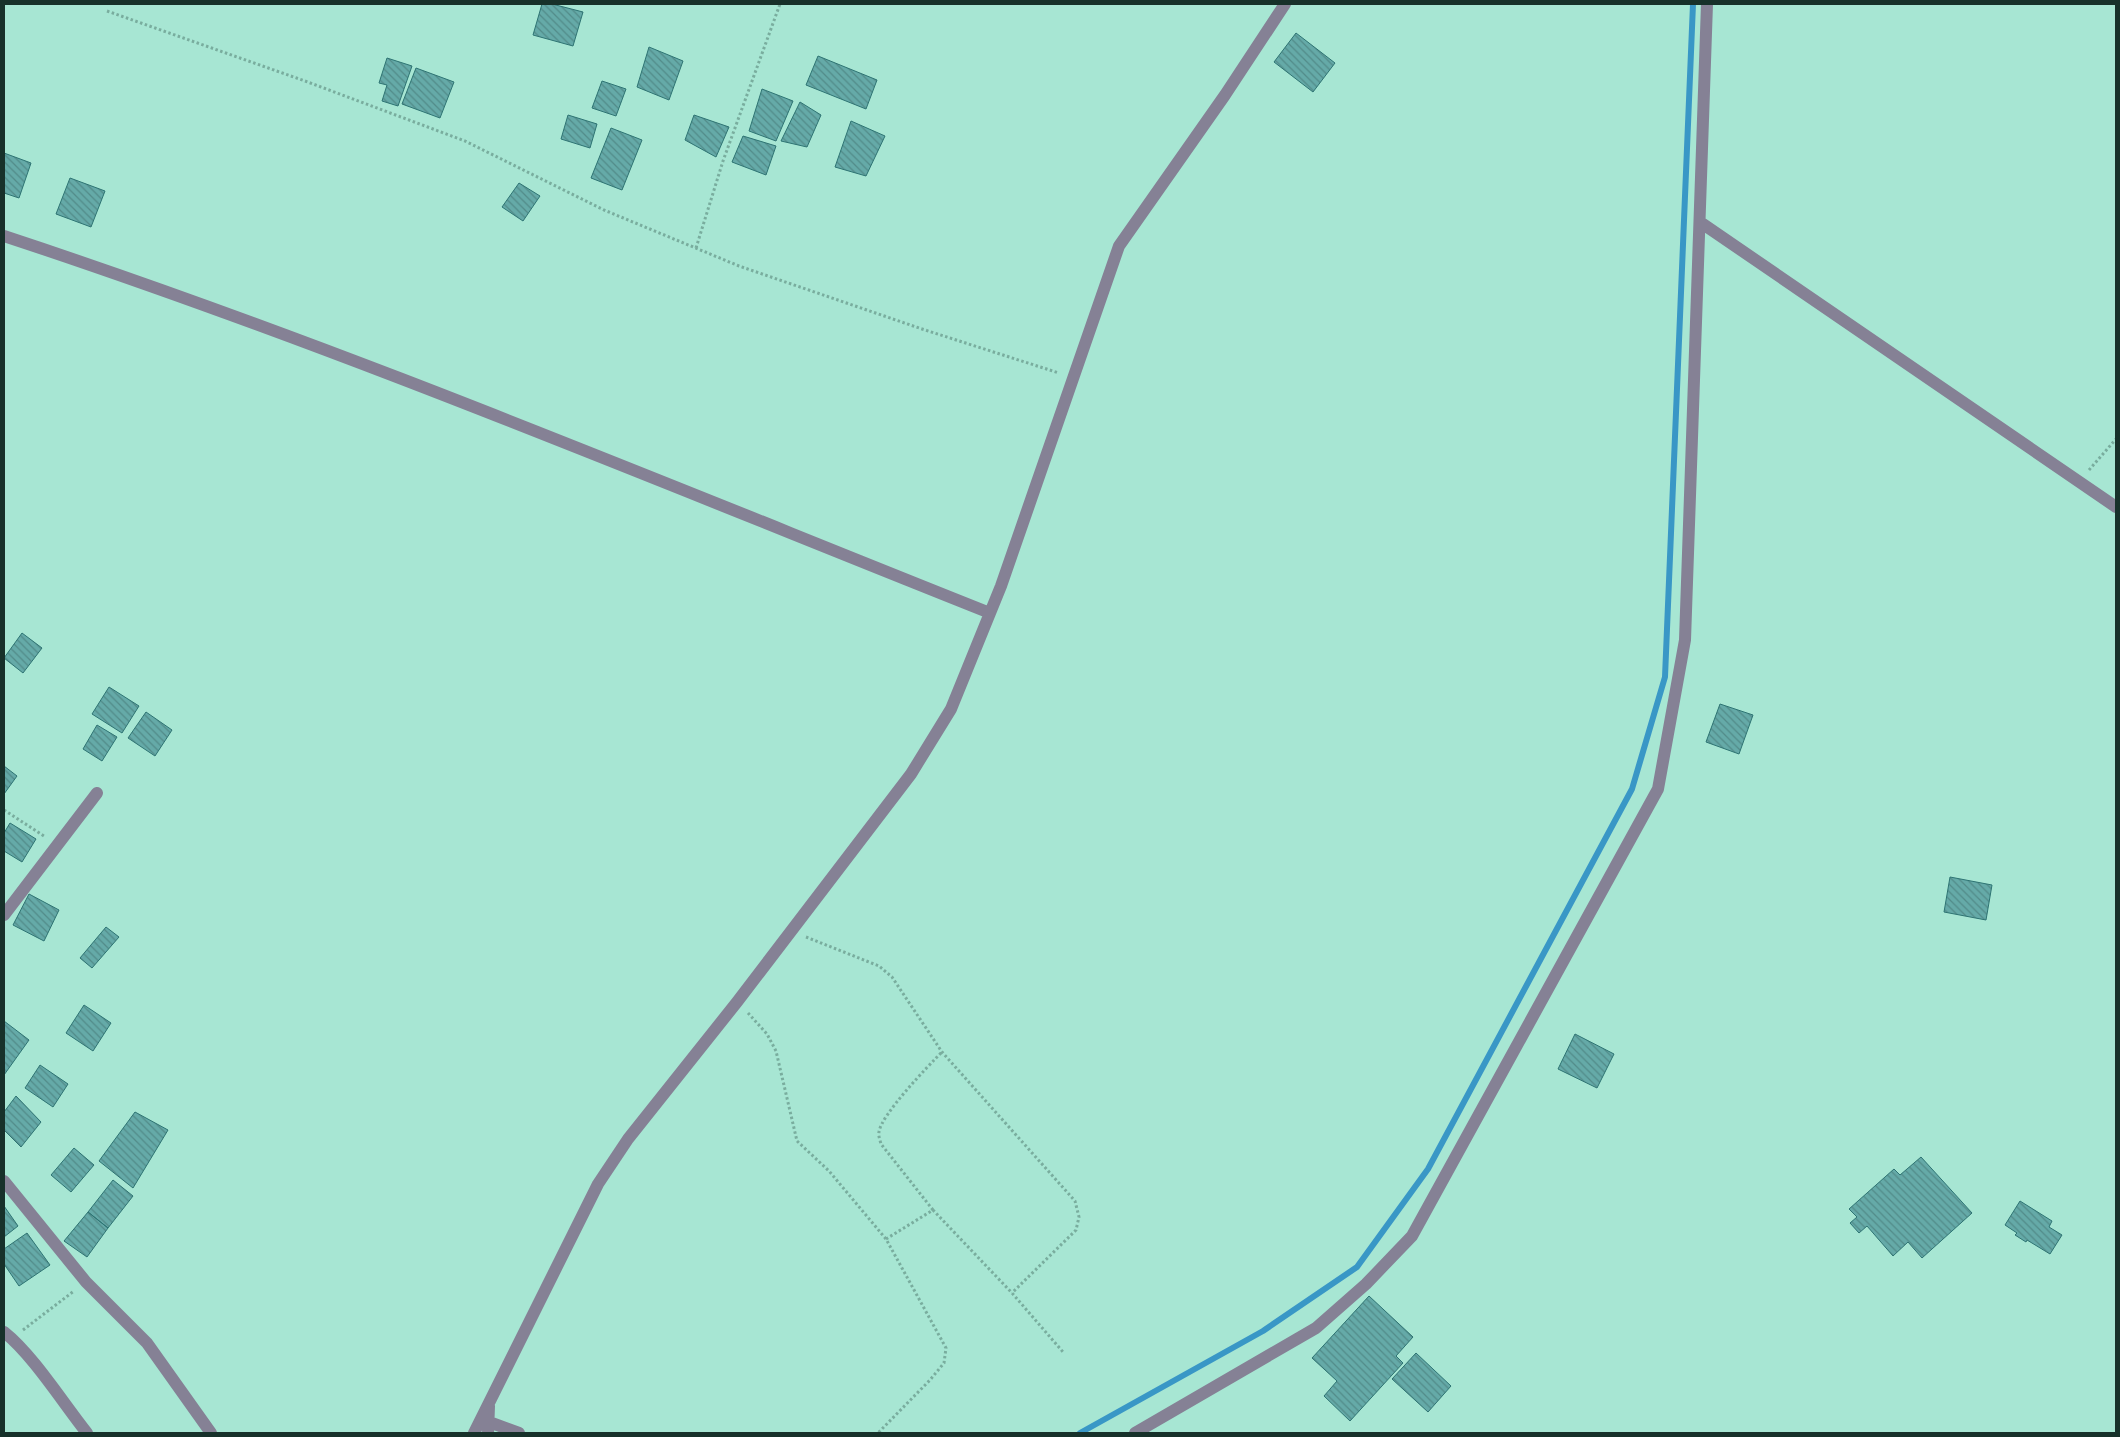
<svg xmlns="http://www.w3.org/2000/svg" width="2120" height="1437" font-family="'Libre Baskerville',serif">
<defs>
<pattern id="building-back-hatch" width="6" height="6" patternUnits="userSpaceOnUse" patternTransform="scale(1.25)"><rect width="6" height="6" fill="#65aaa8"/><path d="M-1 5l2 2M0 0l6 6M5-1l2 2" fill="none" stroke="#528b89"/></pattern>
</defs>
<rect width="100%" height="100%" fill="#a7e6d3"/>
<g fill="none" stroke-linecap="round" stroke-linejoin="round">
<path stroke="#3997c6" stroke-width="6" d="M 1080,1433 L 1263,1331 L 1357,1267 L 1428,1169 L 1632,789 L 1665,677 L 1693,4"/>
</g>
<path fill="url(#building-back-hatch)" stroke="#2e7473" d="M 542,4 L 552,4 L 583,12 L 573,46 L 533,35 Z
M 1296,33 L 1335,63 L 1313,92 L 1274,62 Z
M 649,47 L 683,61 L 669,100 L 637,87 Z
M 818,56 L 877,80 L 866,109 L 806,85 Z
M 387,58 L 412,66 L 398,106 L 382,101 L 387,85 L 379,83 Z
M 416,68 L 454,82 L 440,118 L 402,104 Z
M 602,81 L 626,89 L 616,116 L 592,108 Z
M 762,89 L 793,101 L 776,141 L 749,131 Z
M 800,102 L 821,115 L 807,147 L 781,141 Z
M 568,115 L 597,124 L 590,148 L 561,139 Z
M 694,115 L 729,127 L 716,157 L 685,140 Z
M 851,121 L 885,136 L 866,176 L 835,167 Z
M 611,128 L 642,140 L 622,190 L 591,178 Z
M 743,136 L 776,146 L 766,175 L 732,162 Z
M 4,153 L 31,163 L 19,198 L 4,193 Z
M 70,178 L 105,191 L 91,227 L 56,214 Z
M 519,183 L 540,196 L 523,221 L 502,207 Z
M 22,633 L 42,648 L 23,673 L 4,658 Z
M 109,687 L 139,706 L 122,733 L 92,714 Z
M 1720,704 L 1753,715 L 1739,754 L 1706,742 Z
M 146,712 L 172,730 L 155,756 L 128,738 Z
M 97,725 L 117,737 L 102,761 L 83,749 Z
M 4,766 L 17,776 L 4,794 Z
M 10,823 L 36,839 L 22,862 L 4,851 L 4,833 Z
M 1950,877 L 1992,885 L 1986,920 L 1944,912 Z
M 29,894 L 59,910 L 44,941 L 13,925 Z
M 106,927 L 119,937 L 92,968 L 80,958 Z
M 84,1005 L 111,1023 L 93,1051 L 66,1033 Z
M 4,1021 L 29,1040 L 4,1075 Z
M 1575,1034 L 1614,1054 L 1597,1088 L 1558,1069 Z
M 40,1065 L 68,1084 L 53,1107 L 25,1088 Z
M 16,1096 L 41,1122 L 21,1147 L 4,1130 L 4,1112 Z
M 135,1112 L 168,1130 L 133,1188 L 99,1161 Z
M 74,1148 L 94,1165 L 71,1192 L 51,1175 Z
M 1921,1157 L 1972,1213 L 1922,1258 L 1908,1242 L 1893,1256 L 1867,1226 L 1859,1233 L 1850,1223 L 1857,1217 L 1849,1209 L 1894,1169 L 1900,1175 Z
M 113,1180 L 133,1196 L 108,1228 L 88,1212 Z
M 2020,1201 L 2052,1221 L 2049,1227 L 2062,1235 L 2050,1254 L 2027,1240 L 2026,1242 L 2015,1235 L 2017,1233 L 2005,1225 Z
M 4,1206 L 18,1226 L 4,1237 Z
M 88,1212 L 108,1228 L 87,1257 L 64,1241 Z
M 27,1233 L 50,1265 L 19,1286 L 4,1264 L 4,1249 Z
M 1369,1296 L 1413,1337 L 1396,1356 L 1403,1363 L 1350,1421 L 1324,1396 L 1337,1381 L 1312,1358 Z
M 1416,1353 L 1451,1386 L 1428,1412 L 1392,1379 Z"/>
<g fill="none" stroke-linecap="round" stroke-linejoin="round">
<path stroke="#79ad9e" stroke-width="3" stroke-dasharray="2.5 2.5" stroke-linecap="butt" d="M 107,11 L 305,81 L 465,141 L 604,210 L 739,266 L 922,329 L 1059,373
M 696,248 L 723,161 L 780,4
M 2089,470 L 2116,439
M 4,810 L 44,836
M 806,937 L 879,966 L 892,977 L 942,1052 L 1075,1201 L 1079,1217 L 1076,1230 L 1012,1293
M 748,1013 L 767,1034 L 776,1051 L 797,1141 L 829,1171 L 886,1239 L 946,1348 L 944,1363 L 930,1380 L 878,1433
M 933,1210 L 881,1144 C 880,1140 878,1135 879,1132 C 881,1115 928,1066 942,1052
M 886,1239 L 933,1210 L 1012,1293 L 1063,1352
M 23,1330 L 74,1291"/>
<path stroke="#858195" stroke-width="12" d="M 1700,222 L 2116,507
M 4,236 C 338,346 663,483 990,613
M 4,915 L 97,793
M 4,1181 L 86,1282 L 147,1343 L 211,1433
M 4,1332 C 33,1355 63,1403 87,1433
M 489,1422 L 519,1433
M 474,1433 L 598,1184 L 628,1139 L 737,1002 L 911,774 L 951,709 L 1001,586 L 1119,246 L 1225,95 L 1285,4
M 488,1433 L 489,1406
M 1135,1433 L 1316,1328 L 1366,1284 L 1412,1236 L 1658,789 L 1685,640 L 1707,4"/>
</g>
<rect width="2120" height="1437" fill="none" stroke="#17312a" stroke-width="10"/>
</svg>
